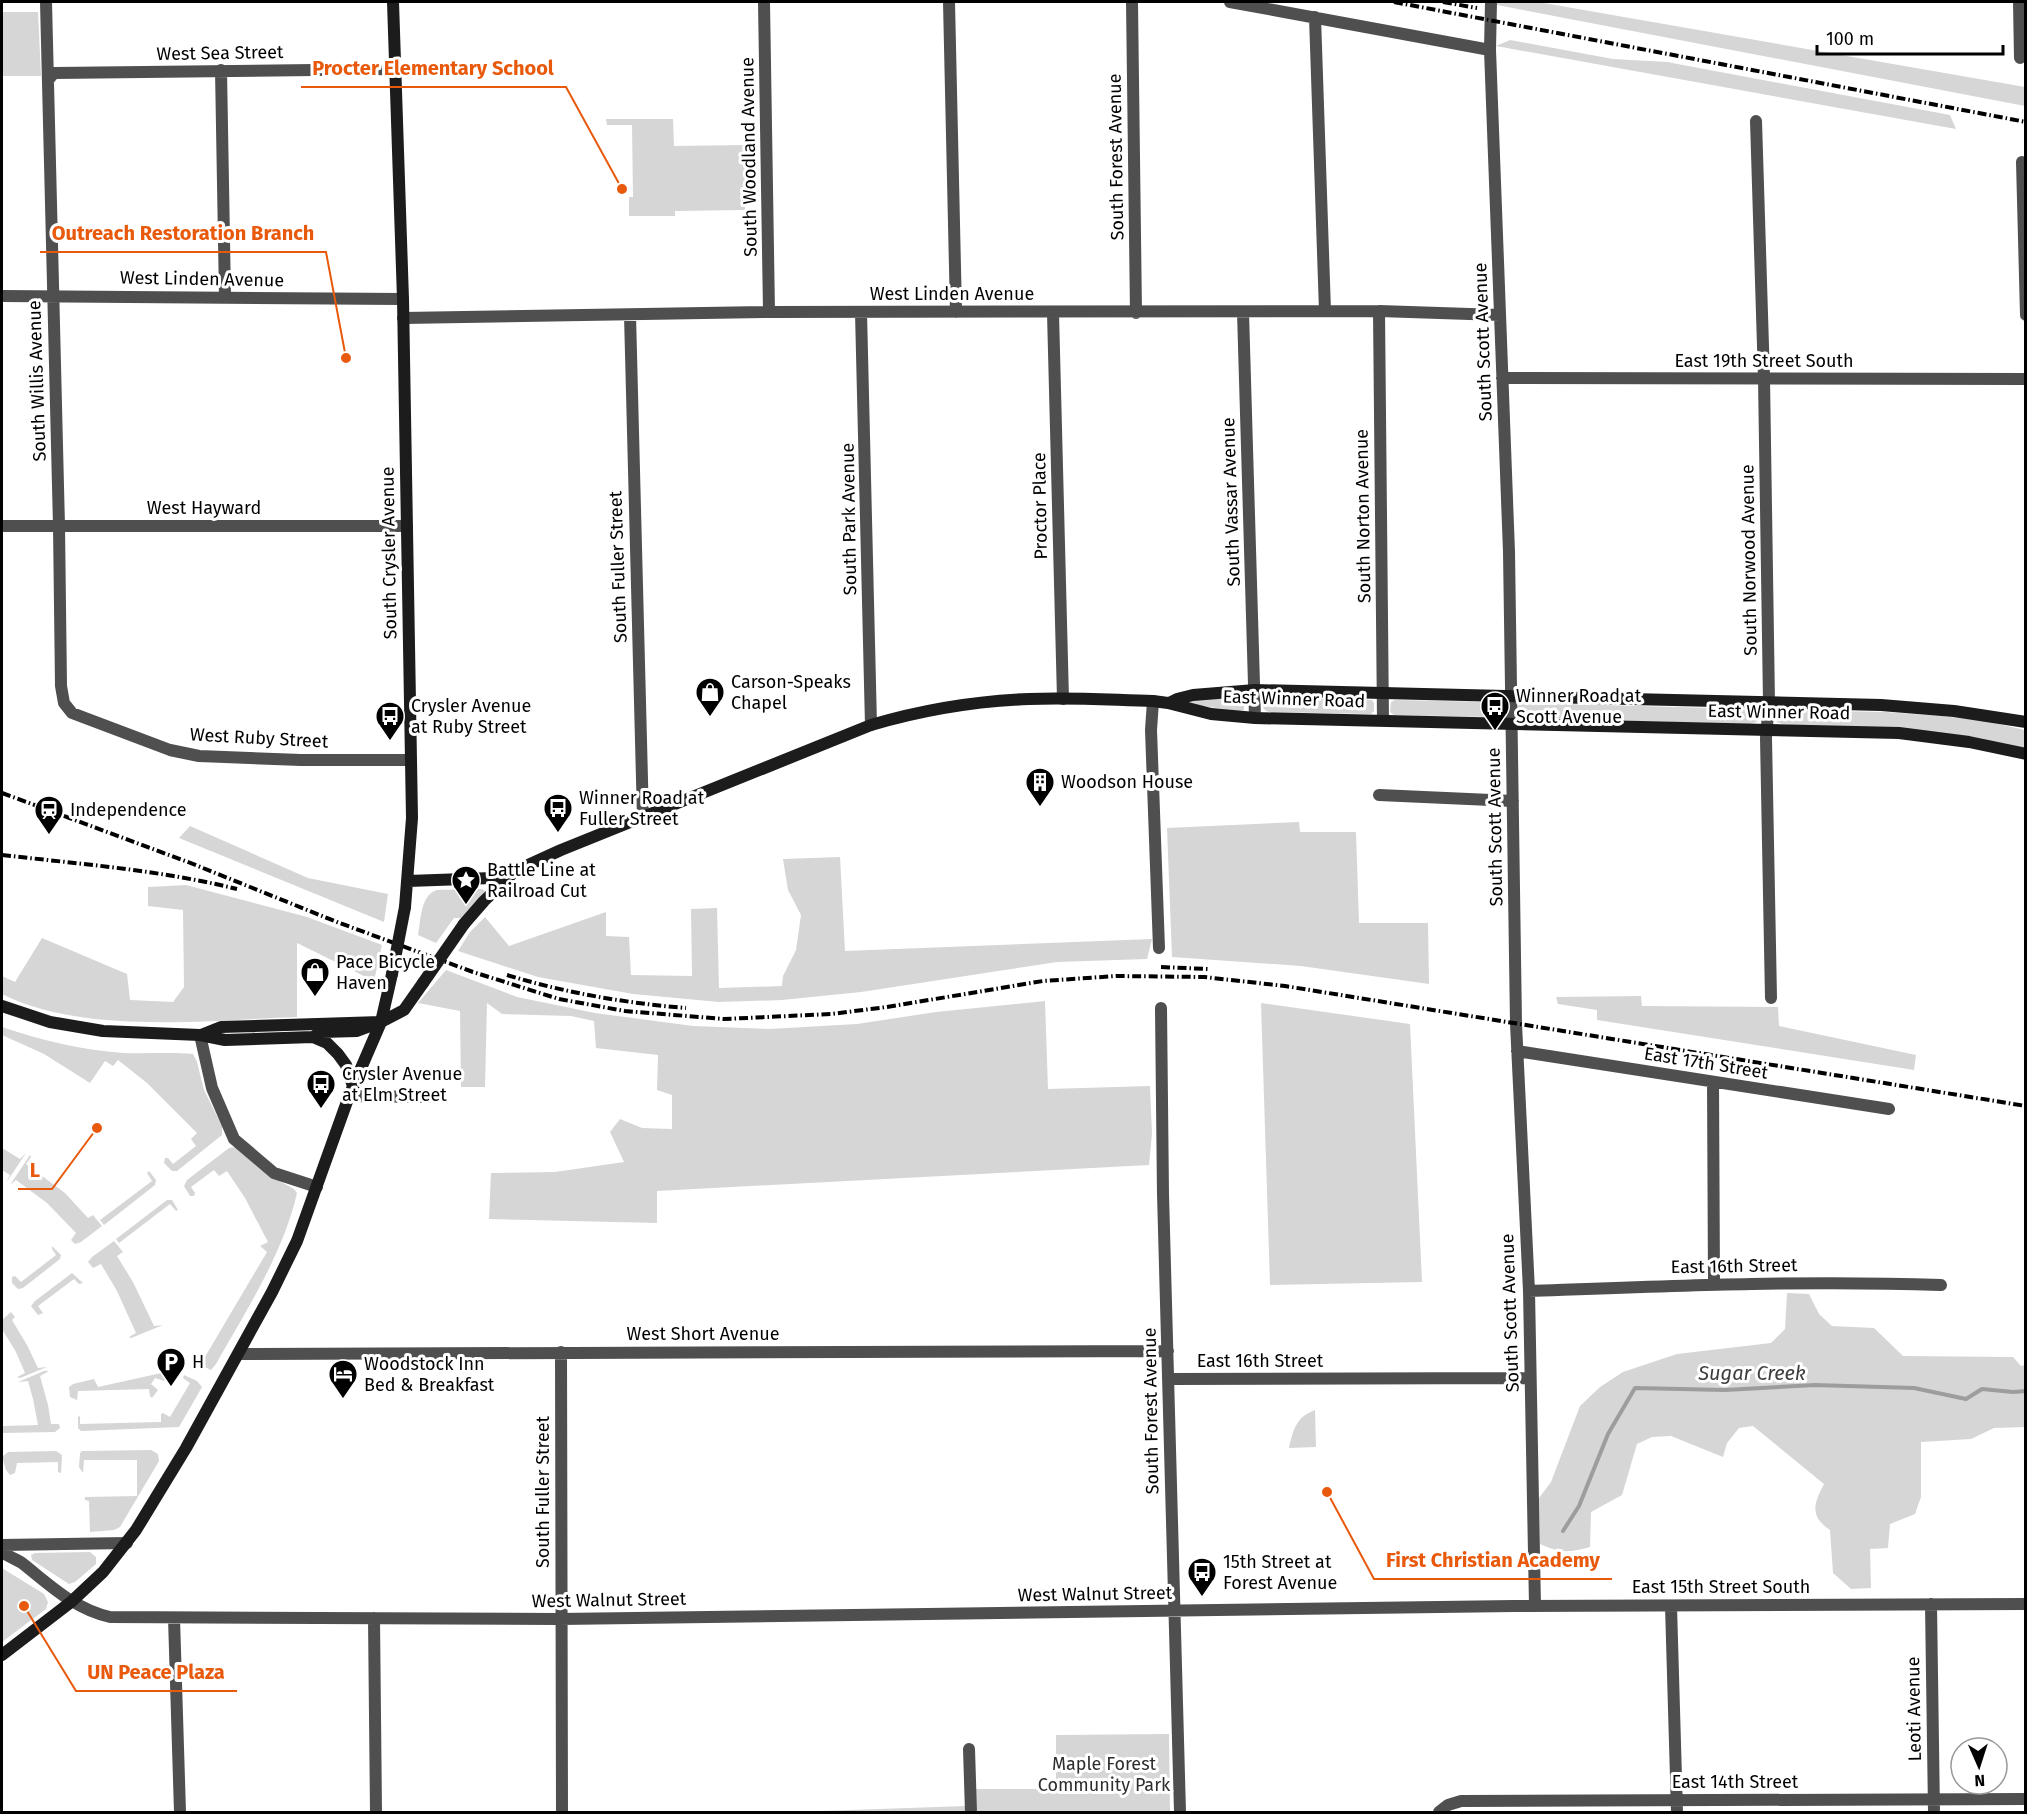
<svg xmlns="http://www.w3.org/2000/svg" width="2027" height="1814" font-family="'Fira Sans',sans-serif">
<rect width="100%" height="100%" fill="#fff"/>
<path fill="#d6d6d6" d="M 1497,2 L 1538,2 L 2025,87 L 2025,106 L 1497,5 Z
M 2,12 L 38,12 L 41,76 L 2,76 Z
M 1510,40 L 1613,59 L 1667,62 L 1950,115 L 1956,129 L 1496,46 Z
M 606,119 L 673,119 L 674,146 L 745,145 L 745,210 L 675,211 L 675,216 L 629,216 L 629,197 L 633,197 L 632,125 L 607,125 Z
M 1239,696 L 1244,698 L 1244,710 L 1239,711 L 1187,704 L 1187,701 Z
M 1268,697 L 1372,700 L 1374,703 L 1374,711 L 1371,714 L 1366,714 L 1268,712 C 1262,709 1262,705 1264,699 Z
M 1395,700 L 1493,702 L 1498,708 L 1498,714 L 1495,717 L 1490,717 L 1394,715 L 1390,712 L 1391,702 Z
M 1525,703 L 1753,709 L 1758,710 L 1759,718 L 1757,722 L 1750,724 L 1521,718 L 1517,715 L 1516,709 L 1519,704 Z
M 1781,710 L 1885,712 L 1942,716 L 1985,721 L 2025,730 L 2025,748 L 1782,724 L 1777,722 L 1777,713 Z
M 1299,822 L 1300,832 L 1356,832 L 1359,923 L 1428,923 L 1429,984 L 1301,966 L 1172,957 L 1167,828 Z
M 190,826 L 308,878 L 388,894 L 384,922 L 179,838 Z
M 840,857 L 845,951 L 1152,939 L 1147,959 L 1057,962 L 861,992 L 782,1000 L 719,1002 L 633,994 L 538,977 L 458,951 L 470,932 L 485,917 L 509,946 L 606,912 L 606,936 L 629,937 L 631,975 L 692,976 L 691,909 L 717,908 L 719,988 L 782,986 L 783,976 L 796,950 L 801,915 L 788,890 L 783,859 Z
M 186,885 L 307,917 L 382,945 L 374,981 L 297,943 L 297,1017 C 209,1020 82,1035 2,994 L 2,976 L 15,982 L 42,938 L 127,974 L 130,1000 L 173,1002 L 184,987 L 183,910 L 148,906 L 148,887 Z
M 437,890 L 482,889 L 485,891 L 462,918 L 454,918 L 436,943 L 418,935 C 421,921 420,895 437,890 Z
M 446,970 L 517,997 L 595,1013 L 693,1026 L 769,1029 L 857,1024 L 936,1012 L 1045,1001 L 1048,1089 L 1150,1086 L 1152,1134 L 1149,1165 L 657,1191 L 657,1223 L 489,1219 L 491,1173 L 555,1172 L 624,1162 L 610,1132 L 620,1119 L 642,1128 L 672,1129 L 672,1095 L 657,1090 L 658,1055 L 596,1048 L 594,1021 L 571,1016 L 502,1014 L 487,1003 L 485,1087 L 461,1087 L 460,1011 L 418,1003 Z
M 1641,996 L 1642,1006 L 1778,1007 L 1779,1026 L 1916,1055 L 1914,1070 L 1597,1020 L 1597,1010 L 1558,1004 L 1556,997 Z
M 1261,1003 L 1410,1024 L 1422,1282 L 1270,1285 Z
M 2,1027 C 41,1040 81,1050 123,1053 C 146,1054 170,1052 193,1054 L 197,1062 L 204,1090 L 222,1126 L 222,1135 L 177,1171 L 172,1171 L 164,1163 L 165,1158 L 168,1158 L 173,1164 L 196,1146 L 191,1139 L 197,1133 L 147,1083 L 118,1060 L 113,1066 L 105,1061 L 90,1083 L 44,1054 L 2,1035 Z
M 236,1147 L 274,1178 L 294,1189 L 297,1193 C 283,1254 247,1309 216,1364 L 211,1370 L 194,1362 L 193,1359 L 202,1362 L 267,1252 L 260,1246 L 268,1242 L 245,1198 L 227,1171 L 219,1176 L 214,1170 L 191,1187 L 195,1193 L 194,1196 L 190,1196 L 184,1186 L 187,1180 L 229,1148 Z
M 2,1148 L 20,1159 L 26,1153 L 6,1183 L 10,1175 L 2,1170 Z
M 30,1155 L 31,1157 L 26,1164 L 65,1193 L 88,1218 L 93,1215 L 102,1226 L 81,1242 L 75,1244 L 71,1240 L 76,1233 L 47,1203 L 16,1180 L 10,1185 Z
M 149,1171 L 156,1180 L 155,1185 L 104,1225 L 100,1220 L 152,1181 L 147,1173 Z
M 167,1200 L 172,1200 L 178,1210 L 176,1211 L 170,1204 L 119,1243 L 116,1239 Z
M 114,1241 L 123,1252 L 117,1256 L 133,1282 L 154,1326 L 163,1325 L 131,1338 L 129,1337 L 136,1333 L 117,1291 L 101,1264 L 93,1268 L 88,1262 L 92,1257 Z
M 52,1246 L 61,1255 L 60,1259 L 23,1288 L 18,1289 L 12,1283 L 12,1277 L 15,1276 L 21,1282 L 56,1255 L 52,1249 Z
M 72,1273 L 83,1283 L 79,1284 L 74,1279 L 38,1306 L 43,1313 L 38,1315 L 31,1306 L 35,1301 Z
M 1787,1293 L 1809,1294 L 1819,1314 L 1832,1326 L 1874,1328 L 1903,1356 L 2013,1357 L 2021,1366 L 2025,1365 L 2025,1427 L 1994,1428 L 1971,1439 L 1921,1442 L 1921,1497 L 1915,1514 L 1890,1524 L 1888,1548 L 1870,1549 L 1871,1588 L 1851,1589 L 1833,1573 L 1830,1530 C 1809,1516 1814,1503 1824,1484 L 1753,1426 L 1739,1428 L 1727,1443 L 1723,1457 L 1671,1436 L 1652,1437 L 1637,1444 L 1622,1495 L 1591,1512 L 1590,1547 C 1569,1553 1560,1553 1540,1544 L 1539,1498 L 1551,1482 L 1580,1406 L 1600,1387 L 1623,1372 L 1677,1354 L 1771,1343 L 1785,1329 Z
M 11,1312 L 15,1317 L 12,1320 L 27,1345 L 38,1368 L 47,1367 L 20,1378 L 17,1377 L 25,1373 L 16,1352 L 2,1329 L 2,1320 Z
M 170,1362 L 172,1367 L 164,1381 L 155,1378 L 151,1384 L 158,1390 L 152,1398 L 150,1396 L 149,1389 L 78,1391 L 77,1400 L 70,1397 L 69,1387 L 73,1384 L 94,1379 L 98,1387 L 166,1372 L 165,1364 Z
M 44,1371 L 49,1371 L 40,1376 L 48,1405 L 51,1424 L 59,1424 L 60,1428 L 55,1432 L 2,1433 L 2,1426 L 38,1425 L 33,1399 L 28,1381 L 18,1382 Z
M 184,1375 L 197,1381 L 202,1387 L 179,1427 L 81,1431 L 78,1428 L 78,1417 L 80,1416 L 80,1424 L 161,1422 L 161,1414 L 163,1413 L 170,1417 L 190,1383 L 183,1378 Z
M 1315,1410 L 1316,1447 L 1289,1448 C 1293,1430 1296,1417 1315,1410 Z
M 151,1450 L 158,1454 L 159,1461 L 120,1527 L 114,1530 L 90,1532 L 89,1501 L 85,1500 L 85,1497 L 137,1496 L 137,1460 L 84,1460 L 83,1473 L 79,1467 L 80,1453 L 82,1451 Z
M 56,1451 L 62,1455 L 61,1473 L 58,1472 L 58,1462 L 17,1463 L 15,1473 L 10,1475 L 6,1470 L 2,1457 L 8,1452 Z
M 90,1552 L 96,1557 L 96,1564 L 75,1582 L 69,1584 L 32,1560 L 31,1555 L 35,1553 Z
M 2,1568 L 44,1594 L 48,1602 L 46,1609 L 2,1642 Z
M 1169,1734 L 1170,1812 L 792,1812 L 966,1806 L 967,1789 L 1056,1789 L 1056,1735 Z"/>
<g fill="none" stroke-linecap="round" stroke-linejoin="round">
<path stroke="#9d9d9d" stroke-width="4" d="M 1563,1531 L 1579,1506 L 1608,1434 L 1635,1388 L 1725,1390 L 1815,1385 L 1914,1388 L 1966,1399 L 1982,1389 L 2013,1392 L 2026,1391"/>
<path stroke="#4f4f4f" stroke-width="12" d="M 46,2 L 59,526 L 61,686 L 64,703 L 72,713 L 170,750 L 199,756 L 301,760 L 410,760
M 764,2 L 769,312
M 949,2 L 956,312
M 1132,2 L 1136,313
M 1230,2 L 1490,50
M 1491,2 L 1490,50 L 1509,552 L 1516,1024 L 1529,1291 L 1535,1606
M 2019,2 L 2020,58
M 1315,17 L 1325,311
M 221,70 L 225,297
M 48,80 L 54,73 L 395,69
M 1756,121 L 1764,378 L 1769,702 L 1766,738 L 1771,998
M 2022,162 L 2026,315
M 2,296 L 403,299
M 1379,311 L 1383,720
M 861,312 L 871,725
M 1243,312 L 1255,718
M 1053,313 L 1063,699
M 630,315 L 643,818
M 403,318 L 769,312 L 1379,311 L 1500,315
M 1502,378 L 2026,379
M 2,526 L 407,526
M 1153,701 L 1151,730 L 1159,948
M 1379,795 L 1513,801
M 1161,1008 L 1163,1194 L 1180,1812
M 200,1035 L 212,1088 L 234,1139 L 274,1173 L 317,1187
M 1517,1051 L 1889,1109
M 1713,1082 L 1714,1284
M 349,1096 L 428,1097
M 1529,1291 C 1666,1286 1803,1280 1941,1285
M 561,1352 L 562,1812
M 239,1354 L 1168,1351
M 1169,1379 L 1530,1378
M 2,1545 L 127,1543
M 2,1552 C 7,1556 16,1559 22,1563 C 50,1585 74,1609 110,1617 L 560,1619 L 1514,1606 L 2026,1604
M 1931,1604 L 1934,1812
M 1671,1606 L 1677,1812
M 174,1618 L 180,1812
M 374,1618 L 376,1812
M 969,1749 L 971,1812
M 1439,1812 L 1448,1805 L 1461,1801 L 2026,1799"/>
<path stroke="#1c1c1c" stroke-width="12" d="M 393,2 L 403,299 L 412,818 L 405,907
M 1169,703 L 1177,699 L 1193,695 L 1255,690 L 1881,705 L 1954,711 L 2026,722
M 408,881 L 492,878 L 515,871 L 561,850 L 871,725 C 922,710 976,701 1029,699 C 1070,697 1112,700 1153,701 L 1168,703 L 1211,714 L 1255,718 L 1899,733 L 1969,742 L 2026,754
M 464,924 L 484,901 L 512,874
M 2,1006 L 50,1022 L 103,1031 L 200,1035 L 225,1040 L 313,1037 L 327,1043 L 338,1054 L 346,1065 L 353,1086
M 201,1035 L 221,1027 L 381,1022
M 313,1037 L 322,1032 L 357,1031 L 381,1022 L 404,1010 L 423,983
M 2,1655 L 71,1602 L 103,1572 L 136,1530 L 186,1448 L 272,1292 L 297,1241 L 349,1096 L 381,1022 L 392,974"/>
<path stroke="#000" stroke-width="4" stroke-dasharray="9 3 1.5 3" stroke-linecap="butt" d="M 1394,2 L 2026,122
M 1443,2 L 1477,8
M 2,793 L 188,862 L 337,922 L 473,972 L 559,999 L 625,1011 L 724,1019 L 831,1014 L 887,1007 L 1043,981 L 1116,976 L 1204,977 L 1285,986 L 2026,1106
M 2,855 C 80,864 160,870 237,889
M 1161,967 L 1208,969
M 507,975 C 566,993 625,1003 686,1008"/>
<path stroke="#1c1c1c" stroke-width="12" d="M 392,974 L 405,907
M 423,983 L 464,924"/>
</g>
<defs>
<g id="shop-pin" transform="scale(1.5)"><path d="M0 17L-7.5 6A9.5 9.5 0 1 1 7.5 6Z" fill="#000" stroke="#fff"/><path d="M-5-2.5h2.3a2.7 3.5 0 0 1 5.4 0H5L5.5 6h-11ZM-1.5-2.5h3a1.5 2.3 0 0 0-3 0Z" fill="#fff"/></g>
<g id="bus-pin" transform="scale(1.5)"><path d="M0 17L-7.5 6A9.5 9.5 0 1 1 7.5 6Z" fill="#000" stroke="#fff"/><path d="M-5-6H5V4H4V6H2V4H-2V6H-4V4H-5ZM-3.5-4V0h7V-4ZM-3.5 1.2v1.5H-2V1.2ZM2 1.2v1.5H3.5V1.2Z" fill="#fff"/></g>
<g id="building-pin" transform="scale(1.5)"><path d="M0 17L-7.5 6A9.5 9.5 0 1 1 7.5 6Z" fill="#000" stroke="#fff"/><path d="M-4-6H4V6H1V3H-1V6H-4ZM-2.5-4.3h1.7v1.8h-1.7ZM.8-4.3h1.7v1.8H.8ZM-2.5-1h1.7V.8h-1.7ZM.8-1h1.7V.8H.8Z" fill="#fff"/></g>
<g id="station-pin" transform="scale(1.5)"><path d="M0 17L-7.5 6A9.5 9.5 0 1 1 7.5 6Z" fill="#000" stroke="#fff"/><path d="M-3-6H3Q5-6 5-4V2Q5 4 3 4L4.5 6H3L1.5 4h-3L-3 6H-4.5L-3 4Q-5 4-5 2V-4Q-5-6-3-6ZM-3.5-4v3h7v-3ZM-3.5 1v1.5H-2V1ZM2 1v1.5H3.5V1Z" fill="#fff"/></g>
<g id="sight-pin" transform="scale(1.5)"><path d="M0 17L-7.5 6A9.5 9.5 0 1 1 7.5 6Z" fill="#000" stroke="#fff"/><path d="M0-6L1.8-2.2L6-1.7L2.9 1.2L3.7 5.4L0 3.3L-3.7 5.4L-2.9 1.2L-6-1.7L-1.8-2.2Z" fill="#fff"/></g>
<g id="parking-pin" transform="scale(1.5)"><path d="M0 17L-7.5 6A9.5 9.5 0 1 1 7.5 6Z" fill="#000" stroke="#fff"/><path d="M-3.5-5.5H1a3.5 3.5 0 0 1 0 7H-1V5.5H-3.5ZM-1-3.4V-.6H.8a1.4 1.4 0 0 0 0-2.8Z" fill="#fff"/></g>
<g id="hotel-pin" transform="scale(1.5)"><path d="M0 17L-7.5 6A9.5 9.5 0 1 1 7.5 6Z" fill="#000" stroke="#fff"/><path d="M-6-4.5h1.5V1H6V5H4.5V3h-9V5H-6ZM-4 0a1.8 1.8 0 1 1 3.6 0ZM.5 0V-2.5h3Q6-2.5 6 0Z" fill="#fff"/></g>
</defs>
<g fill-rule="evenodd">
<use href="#shop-pin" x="710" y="692"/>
<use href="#bus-pin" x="1495" y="706"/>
<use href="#bus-pin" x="390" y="716"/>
<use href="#building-pin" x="1040" y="782"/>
<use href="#bus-pin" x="558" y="808"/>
<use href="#station-pin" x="49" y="810"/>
<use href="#sight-pin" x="466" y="880"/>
<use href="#shop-pin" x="315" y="972"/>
<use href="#bus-pin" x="321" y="1084"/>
<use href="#parking-pin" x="171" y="1362"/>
<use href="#hotel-pin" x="343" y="1374"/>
<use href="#bus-pin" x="1202" y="1572"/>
</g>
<g text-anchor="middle" stroke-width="6" stroke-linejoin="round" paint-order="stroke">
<g font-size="18" fill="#000" stroke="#fff">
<text transform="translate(220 53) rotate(-1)" y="6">West Sea Street</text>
<text transform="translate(749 157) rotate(-91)" y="6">South Woodland Avenue</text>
<text transform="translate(1116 157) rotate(-91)" y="6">South Forest Avenue</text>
<text transform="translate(202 279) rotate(1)" y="6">West Linden Avenue</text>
<text x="952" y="300">West Linden Avenue</text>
<text transform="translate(1483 342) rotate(-92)" y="6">South Scott Avenue</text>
<text x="1764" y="367">East 19th Street South</text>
<text transform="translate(37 381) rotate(-92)" y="6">South Willis Avenue</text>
<text transform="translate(1231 502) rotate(-92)" y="6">South Vassar Avenue</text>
<text transform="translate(1040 506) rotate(-91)" y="6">Proctor Place</text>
<text x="204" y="514">West Hayward</text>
<text transform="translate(1363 516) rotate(-91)" y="6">South Norton Avenue</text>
<text transform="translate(849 519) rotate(-91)" y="6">South Park Avenue</text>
<text transform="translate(389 553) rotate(-91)" y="6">South Crysler Avenue</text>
<text transform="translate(1749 560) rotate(-91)" y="6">South Norwood Avenue</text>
<text transform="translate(618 567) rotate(-92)" y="6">South Fuller Street</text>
<text transform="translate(1294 699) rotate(2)" y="6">East Winner Road</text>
<text transform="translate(1779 712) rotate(1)" y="6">East Winner Road</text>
<text transform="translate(259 738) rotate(3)" y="6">West Ruby Street</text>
<text transform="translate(1495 827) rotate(-91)" y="6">South Scott Avenue</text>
<text transform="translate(1706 1063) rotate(9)" y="6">East 17th Street</text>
<text transform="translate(1734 1266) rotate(-1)" y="6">East 16th Street</text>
<text transform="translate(1510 1313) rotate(-92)" y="6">South Scott Avenue</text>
<text x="703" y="1340">West Short Avenue</text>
<text x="1260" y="1367">East 16th Street</text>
<text transform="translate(1151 1411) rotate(-91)" y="6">South Forest Avenue</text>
<text transform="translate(543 1492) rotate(-90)" y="6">South Fuller Street</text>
<text x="1721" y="1593">East 15th Street South</text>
<text transform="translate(1095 1594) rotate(-1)" y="6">West Walnut Street</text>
<text transform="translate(609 1600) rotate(-1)" y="6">West Walnut Street</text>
<text transform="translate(1914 1709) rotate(-91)" y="6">Leoti Avenue</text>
<text x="1735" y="1788">East 14th Street</text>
</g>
<g font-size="18" fill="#000" stroke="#fff" text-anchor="start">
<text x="731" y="688">Carson-Speaks<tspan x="731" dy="21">Chapel</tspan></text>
<text x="1516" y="702">Winner Road at<tspan x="1516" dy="21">Scott Avenue</tspan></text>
<text x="411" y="712">Crysler Avenue<tspan x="411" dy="21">at Ruby Street</tspan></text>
<text x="1061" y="788">Woodson House</text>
<text x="579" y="804">Winner Road at<tspan x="579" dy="21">Fuller Street</tspan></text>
<text x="70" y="816">Independence</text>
<text x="487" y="876">Battle Line at<tspan x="487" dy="21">Railroad Cut</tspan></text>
<text x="336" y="968">Pace Bicycle<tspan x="336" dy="21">Haven</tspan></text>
<text x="342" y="1080">Crysler Avenue<tspan x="342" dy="21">at Elm Street</tspan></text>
<text x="192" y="1368">H</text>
<text x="364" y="1370">Woodstock Inn<tspan x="364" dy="21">Bed &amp; Breakfast</tspan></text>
<text x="1223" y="1568">15th Street at<tspan x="1223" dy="21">Forest Avenue</tspan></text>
</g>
<g font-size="18" fill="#2d2d2d" stroke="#fff">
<text x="1104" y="1770">Maple Forest<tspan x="1104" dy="21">Community Park</tspan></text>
</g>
<g font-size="20" font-style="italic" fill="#3e3e3e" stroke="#fff">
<text x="1752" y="1380">Sugar Creek</text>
</g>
</g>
<path fill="none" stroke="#e8590c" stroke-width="2" d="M622 189L566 87H301M346 358L326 252H40M97 1128L52 1189H18M1327 1492L1374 1579H1612M24 1606L76 1691H237"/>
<g fill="#e8590c" stroke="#fff" stroke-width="2">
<circle cx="622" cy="189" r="6"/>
<circle cx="346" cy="358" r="6"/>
<circle cx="97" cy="1128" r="6"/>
<circle cx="1327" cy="1492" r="6"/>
<circle cx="24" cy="1606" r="6"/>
</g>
<g font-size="20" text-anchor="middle" font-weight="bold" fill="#e8590c" stroke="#fff" stroke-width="6" stroke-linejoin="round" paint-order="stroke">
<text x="433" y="75">Procter Elementary School</text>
<text x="183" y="240">Outreach Restoration Branch</text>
<text x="35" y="1177">L</text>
<text x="1493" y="1567">First Christian Academy</text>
<text x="156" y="1679">UN Peace Plaza</text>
</g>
<rect width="2027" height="1814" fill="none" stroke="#000000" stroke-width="6"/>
<g transform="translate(1979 1766) rotate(177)"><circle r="28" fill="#ffffff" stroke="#999999" stroke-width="1.5"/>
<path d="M0-4.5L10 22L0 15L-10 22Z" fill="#000000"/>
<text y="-9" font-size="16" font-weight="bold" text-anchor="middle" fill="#000000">N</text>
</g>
<path d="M1817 45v9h186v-9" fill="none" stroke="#000000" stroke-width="3"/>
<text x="1826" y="45" font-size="18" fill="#000000" stroke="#ffffff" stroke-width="4.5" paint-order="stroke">100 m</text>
</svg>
